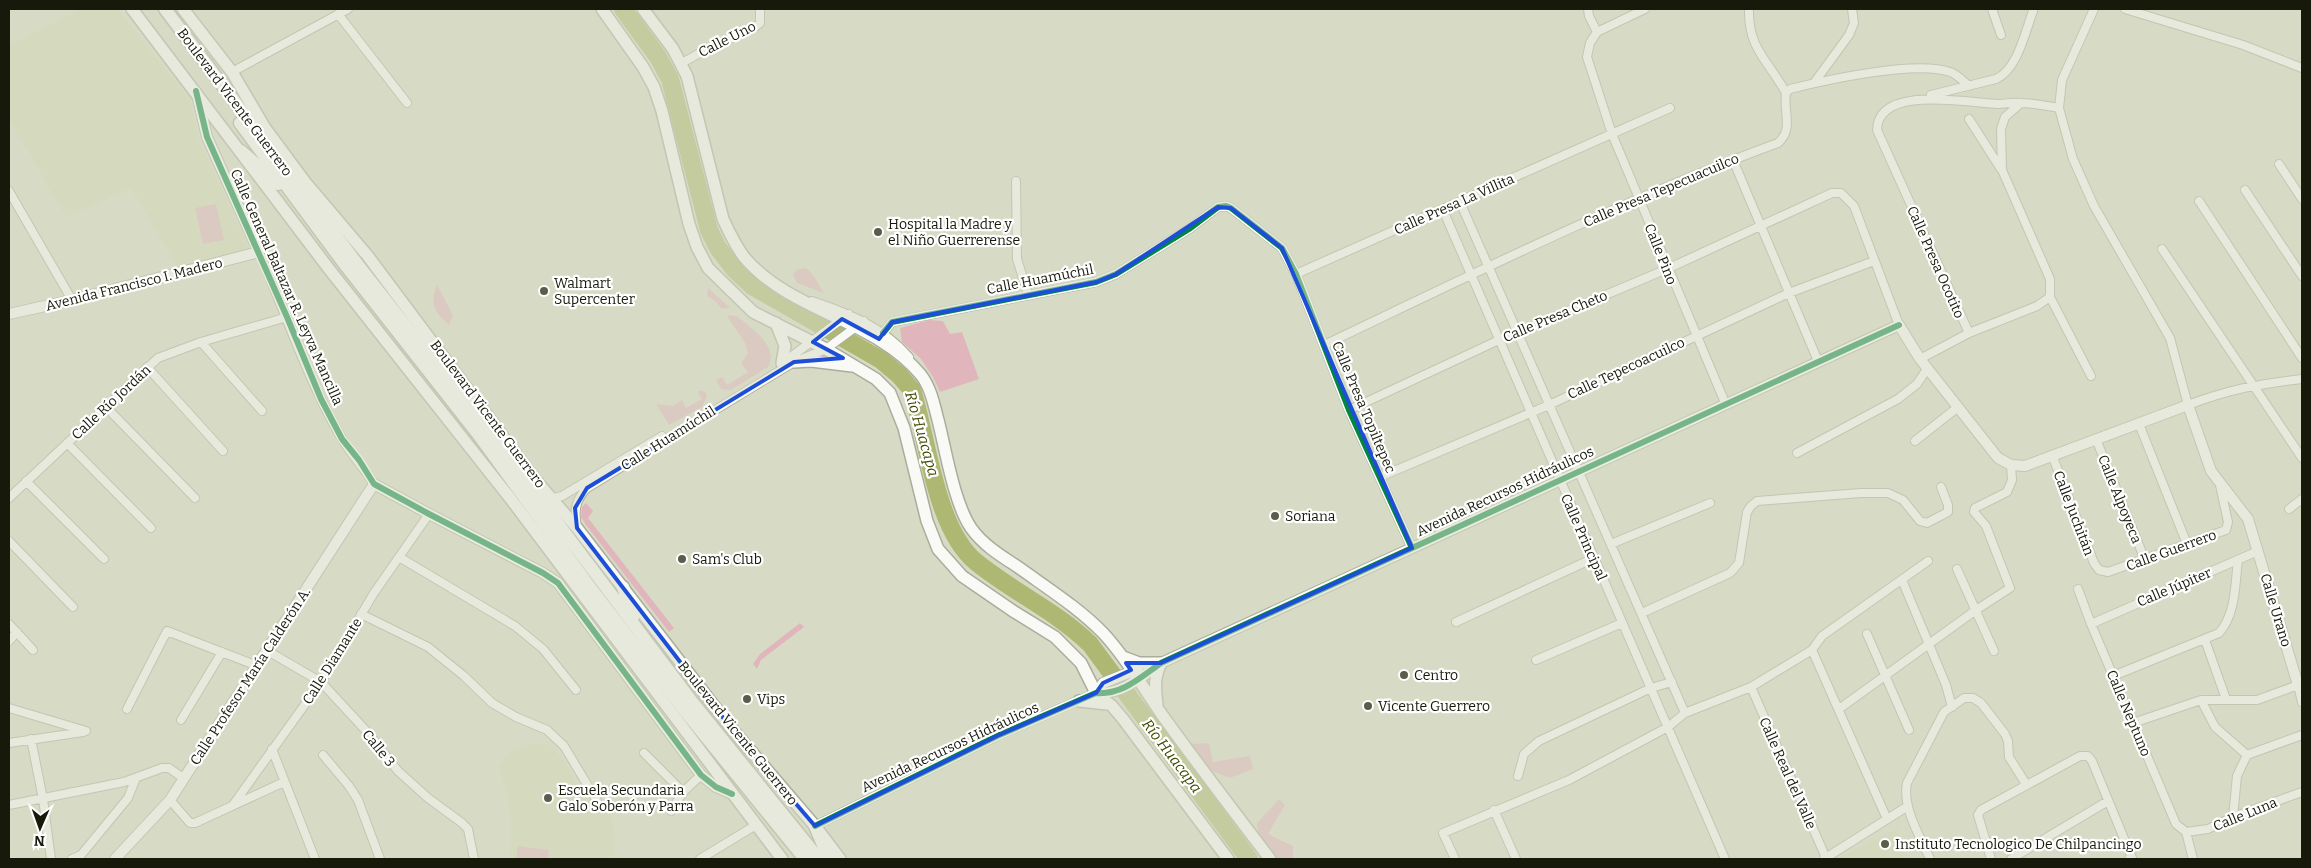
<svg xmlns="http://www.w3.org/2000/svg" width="2311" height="868" font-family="Bitter,serif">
<rect width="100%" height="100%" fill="#d7dbc5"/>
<path fill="#d3d9b6" d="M 80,9 L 117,9 L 190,99 L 199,140 L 249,248 L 178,268 L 131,188 L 66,217 L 9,119 L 9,45 Z
M 529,744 L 549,744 L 565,762 L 576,782 L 593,805 L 599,809 L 611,812 L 615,845 L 613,859 L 510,859 L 511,822 L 507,792 L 498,766 L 508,752 Z
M 1897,828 L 1910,859 L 1835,859 Z"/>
<path fill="#e0b6bc" d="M 216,204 L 224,240 L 203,244 L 195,208 Z
M 805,268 C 815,273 817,284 824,293 L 797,283 L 793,275 L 796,270 Z
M 437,285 L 453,315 L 449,325 C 435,313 429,303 437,285 Z
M 708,288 L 728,306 L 730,308 L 722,309 L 715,301 L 707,296 Z
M 732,315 L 738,317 C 751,328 780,347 768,367 L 731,390 L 721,389 L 716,380 L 722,377 L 727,385 L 748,372 L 741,363 L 748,353 L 745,343 L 727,316 Z
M 929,320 L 943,321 L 950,334 L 962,332 L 979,379 L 940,392 L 933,377 L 921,359 L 902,342 L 900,328 Z
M 701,390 L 705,392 L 707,396 L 702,407 L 669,425 L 656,404 L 673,406 L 682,400 L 686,408 L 702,399 L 698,392 Z
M 586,503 L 593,511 L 588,518 L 674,628 L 669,632 L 586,525 L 581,517 L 582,507 Z
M 800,623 L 804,627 L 761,660 L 757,669 L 753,664 L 760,654 Z
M 1209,743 L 1213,762 L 1250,756 L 1253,769 L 1230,778 L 1210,770 L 1192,744 Z
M 1279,799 L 1285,805 L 1268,834 L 1293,846 L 1293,859 L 1276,859 C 1267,847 1257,839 1257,823 Z
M 518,846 L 549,850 L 548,859 L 516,859 Z"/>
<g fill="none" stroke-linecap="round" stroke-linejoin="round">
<path stroke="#aeb872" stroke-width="18" d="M 623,9 L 658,57 L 670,79 L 709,230 L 718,248 L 734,269 L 752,286 L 881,360 L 899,375 L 912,390 C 928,440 935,528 976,562 C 1013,592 1056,611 1090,644 L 1249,859"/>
<g stroke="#aaad9c" stroke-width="10">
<path id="minor" d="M 1588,9 L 1589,16 L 1597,32
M 1645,9 L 1597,32 L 1590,43 L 1587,57 L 1612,134 L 1726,405
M 1749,9 C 1748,49 1768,60 1786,93
M 1992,9 L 2001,35
M 2094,9 L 2062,80 L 2059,108 L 2073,159 L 2094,206 L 2170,338 L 2188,405 C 2230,389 2259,384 2302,379
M 2125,9 L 2243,45 L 2302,68
M 338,14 L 407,103
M 682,63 L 707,49 L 754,28 L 760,23 L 760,9
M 232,72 L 348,9
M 1814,83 L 1849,35 L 1854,23 L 1852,9
M 1931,95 L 1996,79 C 2018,69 2025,32 2033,11
M 2021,103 L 2005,117 L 2001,129 L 2002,170 L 2050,279 L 2050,297 L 2091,376
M 1969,119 L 2001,169
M 1733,160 L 1818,361
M 2279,164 L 2302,199
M 1016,181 L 1017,259 L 1028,294
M 2245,190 L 2302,276
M 9,191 L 72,300
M 2199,201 L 2302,358
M 1460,202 L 1685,713
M 1443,210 L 1725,859
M 2162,249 L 2302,458
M 259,252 C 285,312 308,381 341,437 C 349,452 364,468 374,484
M 1296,274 L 1670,108
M 812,301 C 848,313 883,327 909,357
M 883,333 L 892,322 L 1096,282 L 1116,274 L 1189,229 L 1218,207 L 1226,206 L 1231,208 L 1282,248 L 1296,274 L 1349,410 L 1412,548
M 1969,333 L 1877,130 C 1878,84 1968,103 1998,104 C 2006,104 2013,102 2021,103 C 2034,103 2047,106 2059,108
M 201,342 L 262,411
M 1324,345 C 1473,274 1622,200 1778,143 C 1794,129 1783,112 1786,93 L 1790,89 C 1826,80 1916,60 1950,72 C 1957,74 1963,81 1969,86
M 1920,359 L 1969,333 L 2037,306 L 2050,297
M 781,364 L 849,314
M 147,367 L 223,451
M 105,406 L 195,498
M 1349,410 L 1499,340 L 1667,269 L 1832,193 L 1841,193 L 1854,206 L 1899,325
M 2139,424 L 2187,544
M 2096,439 L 2145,560
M 1915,441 L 1958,407
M 67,443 L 151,528
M 1797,453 L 1898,399 L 1917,384 L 1927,369
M 2052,455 L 2094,563 L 2099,570 L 2108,572 L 2226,530 L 2228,522 L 2220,485
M 1380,477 L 1549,405 L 1789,293 L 1874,261
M 26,481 L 104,559
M 9,498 L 158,358 L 201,342 L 287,317
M 554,498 L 562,496 L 662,436
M 2289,509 L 2302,499
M 577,528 C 574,511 575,500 587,488 L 794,362 L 826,349 L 864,321
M 9,541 L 73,607
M 1611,544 L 1710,503
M 399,557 L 515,626 L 543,649 L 576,690
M 1957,569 L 1994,651
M 1902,580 L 1946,685 L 1952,707
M 2078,589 L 2091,624 L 2176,824 L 2186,832
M 1642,613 L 1730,573 L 1739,563 L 1747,512 L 1751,506 L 1757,501 L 1861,493 L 1888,493 L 1903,500 L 1920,521 L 1927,523 L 1948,512 L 1948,505 L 1941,487
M 361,614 L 428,647 L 464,676 L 492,703 L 516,717 L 547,730 L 564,746 L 597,801
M 1456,622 L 1594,558
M 9,624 L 33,650
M 2091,624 L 2258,551
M 1867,634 L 1909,730
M 2205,640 L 2226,699
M 9,641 L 17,632
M 266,650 L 321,682 L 369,734 L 398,771 L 428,798 L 462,823 L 468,829 L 474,859
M 1812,650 L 1887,819
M 1536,660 L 1622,623
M 2113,676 L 2219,633 C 2236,614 2235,584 2238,560
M 1751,687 L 1826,858
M 2201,700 L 2215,727 L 2247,755 L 2237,776 L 2233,817
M 9,708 L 86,731
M 127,709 L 167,631 L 255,665
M 1839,709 L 1976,610 L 2010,588 L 1986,526 L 1974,512 L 1975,508 L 2007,492 L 2012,480 L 2011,465
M 181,720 L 222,652
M 2133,723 L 2201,700 L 2257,700 L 2298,685 L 2302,702
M 31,739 L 43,799 L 51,859
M 9,743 L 83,732
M 272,749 L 315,859
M 644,753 L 683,792
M 323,755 L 349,786 L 358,800 L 380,859
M 2247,755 L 2302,735
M 1518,776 L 1524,754 L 1539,741 L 1651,688 L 1672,682
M 170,800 L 190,823 L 195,823 L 284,782
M 9,805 L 124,782 L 162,768 L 169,768 L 183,778
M 233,805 L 321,682 L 374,593 L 429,514
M 1494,810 L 1516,859
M 671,811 L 683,792 L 701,775
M 815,826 L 997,736 L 1096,693
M 2186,832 L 2208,829 L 2233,817 L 2302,792
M 2186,832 L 2193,859
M 72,859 L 81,855 L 128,798 L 136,778
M 700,859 L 756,825
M 1455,859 L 1443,833 L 1569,780 L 1668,727 L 1685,713 L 1751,687 L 1812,650 L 1822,636 L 1928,561
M 1824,859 L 1908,806
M 1930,859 C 1920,836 1902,808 1907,783 L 1944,712 L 1964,698 L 1973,698 L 1981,703 L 2005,734 L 2008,741 L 2009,757 L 2026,784
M 1991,859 L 1978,815 L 1981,810 L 2080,756 L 2088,756 L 2092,761 L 2132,858 L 2129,859
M 2011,859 L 2108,801"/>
</g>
<g stroke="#aaad9c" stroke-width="12">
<path id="tertiary" d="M 9,314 L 72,300 L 259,252 L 207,137 L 197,94
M 1096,693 C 1122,695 1141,677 1161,663 L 1899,325 L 1920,359 L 1998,458 L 2011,465 L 2025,466 L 2188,405 L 2211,471 L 2248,519 L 2298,685 L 2302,684
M 1096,693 L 1103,683 L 1138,669
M 115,859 L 170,800 L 374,484 L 429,514 L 543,573 L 558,583 L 701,775 L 716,787 L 732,794"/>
</g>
<g stroke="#aaad9c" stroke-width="14">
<path id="secondary" d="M 132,9 L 329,269 L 510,498 L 782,859
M 183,9 L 232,72 L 265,128 L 305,182 L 367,255 L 533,477 L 577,528 L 731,728 L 815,826 L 840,859
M 602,9 L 643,67 L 654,87 L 662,111 L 689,224 L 697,247 L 708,268 L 753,312 L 826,349 L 876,379 L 890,393 L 904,428 L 927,521 L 938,549 L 962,576 L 1013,611 L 1055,637 L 1081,663 L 1096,693 L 1112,706 L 1123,719 L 1228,859
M 643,9 L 673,49 L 687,76 L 723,219 C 729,232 735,245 744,257 C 790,312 875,319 921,375 C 931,388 934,405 938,420 C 946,451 954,503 971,528 C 983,545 1001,556 1018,567 C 1047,588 1079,608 1104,634 C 1128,660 1145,691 1165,719 C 1199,766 1235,813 1270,859
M 776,323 L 785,346 L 782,363
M 794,362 L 811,361 L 852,366
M 1123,657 L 1139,663 L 1161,663 C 1154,677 1155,688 1157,704
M 1079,701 L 1107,704"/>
</g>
<g stroke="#aaad9c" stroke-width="15">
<path id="trunk" d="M 165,9 L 358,265 L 486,428 L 693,703 L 819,859
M 240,123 L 343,262 L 478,434 L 592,590 L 685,711 L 805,859
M 241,151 L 278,184
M 623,587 L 633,617
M 815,826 L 829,859"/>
</g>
<use href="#minor" stroke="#f9faf6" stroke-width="8"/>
<use href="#tertiary" stroke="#f9faf6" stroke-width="10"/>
<use href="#secondary" stroke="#f9faf6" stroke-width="11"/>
<use href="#trunk" stroke="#f9faf6" stroke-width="12"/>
<g stroke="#fff" stroke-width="9">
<path id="cycleway" d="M 196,91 L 207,137 L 287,317 L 321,399 L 342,439 L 359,460 L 374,484 L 429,514 L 543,573 L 558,583 L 701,775 L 716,787 L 732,794
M 883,333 L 892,322 L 1096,282 L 1116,274 L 1189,229 L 1218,207 L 1226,206 L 1231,208 L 1282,248 L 1296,274 L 1349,410 L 1412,548
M 815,826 L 997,736 L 1096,693 C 1122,695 1141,677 1161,663 L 1899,325"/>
</g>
<use href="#cycleway" stroke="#00873e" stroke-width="6"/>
</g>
<path d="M0 0H2311V868H0ZM 1218,207 L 1231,208 L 1282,248 L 1412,548 L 1161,663 L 1126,663 L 1131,670 L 1103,683 L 1096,693 L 997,736 L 815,826 L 731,728 L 577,528 L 575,508 L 587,488 L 794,362 L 843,358 L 813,342 L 842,319 L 879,339 L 892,322 L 1096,282 L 1116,274 Z" fill="#d7dbc5" fill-opacity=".55" fill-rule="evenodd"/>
<path fill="none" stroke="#1d4ed8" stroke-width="4" stroke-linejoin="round" d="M 1218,207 L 1231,208 L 1282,248 L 1412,548 L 1161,663 L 1126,663 L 1131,670 L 1103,683 L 1096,693 L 997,736 L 815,826 L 731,728 L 577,528 L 575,508 L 587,488 L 794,362 L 843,358 L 813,342 L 842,319 L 879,339 L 892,322 L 1096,282 L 1116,274 Z"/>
<g fill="#5a5d4b" stroke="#fff" stroke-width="2">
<circle cx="878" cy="232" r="5"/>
<circle cx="544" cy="291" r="5"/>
<circle cx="1275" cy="516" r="5"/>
<circle cx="682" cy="559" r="5"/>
<circle cx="1404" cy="675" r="5"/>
<circle cx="747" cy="699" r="5"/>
<circle cx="1368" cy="706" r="5"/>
<circle cx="548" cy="798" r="5"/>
<circle cx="1885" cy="844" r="5"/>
</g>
<g text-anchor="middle" stroke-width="4.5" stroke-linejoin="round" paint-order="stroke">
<g font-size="14" fill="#17190a" stroke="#fff">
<text transform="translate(727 39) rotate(-27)" y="5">Calle Uno</text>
<text transform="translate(235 102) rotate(53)" y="5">Boulevard Vicente Guerrero</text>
<text transform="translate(1661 190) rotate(-23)" y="5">Calle Presa Tepecuacuilco</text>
<text transform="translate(1454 204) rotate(-24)" y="5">Calle Presa La Villita</text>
<text transform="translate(1661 254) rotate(68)" y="5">Calle Pino</text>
<text transform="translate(1936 262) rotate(66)" y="5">Calle Presa Ocotito</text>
<text transform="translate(1040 279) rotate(-11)" y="5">Calle Huamúchil</text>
<text transform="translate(134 284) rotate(-14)" y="5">Avenida Francisco I. Madero</text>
<text transform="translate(287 287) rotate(66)" y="5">Calle General Baltazar R. Leyva Mancilla</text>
<text transform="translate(1555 316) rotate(-23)" y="5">Calle Presa Cheto</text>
<text transform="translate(1626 368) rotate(-25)" y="5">Calle Tepecoacuilco</text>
<text transform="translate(111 402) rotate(-43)" y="5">Calle Río Jordán</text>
<text transform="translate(1364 407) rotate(67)" y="5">Calle Presa Topiltepec</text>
<text transform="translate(488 414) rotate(53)" y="5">Boulevard Vicente Guerrero</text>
<text transform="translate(668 438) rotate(-32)" y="5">Calle Huamúchil</text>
<text transform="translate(1505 491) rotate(-25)" y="5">Avenida Recursos Hidráulicos</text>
<text transform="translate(2120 499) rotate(68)" y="5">Calle Alpoyeca</text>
<text transform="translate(2074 513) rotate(69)" y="5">Calle Juchitán</text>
<text transform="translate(1584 537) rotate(66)" y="5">Calle Principal</text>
<text transform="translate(2171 550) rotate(-20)" y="5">Calle Guerrero</text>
<text transform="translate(2174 587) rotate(-23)" y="5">Calle Júpiter</text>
<text transform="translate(2276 610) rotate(73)" y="5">Calle Urano</text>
<text transform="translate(332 661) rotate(-58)" y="5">Calle Diamante</text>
<text transform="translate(250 676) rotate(-57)" y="5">Calle Profesor María Calderón A.</text>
<text transform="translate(2129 713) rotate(67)" y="5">Calle Neptuno</text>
<text transform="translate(738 733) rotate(51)" y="5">Boulevard Vicente Guerrero</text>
<text transform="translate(950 747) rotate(-25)" y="5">Avenida Recursos Hidráulicos</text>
<text transform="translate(379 748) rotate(51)" y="5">Calle 3</text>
<text transform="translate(1788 773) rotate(66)" y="5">Calle Real del Valle</text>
<text transform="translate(2245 814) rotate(-22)" y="5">Calle Luna</text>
</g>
<g font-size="14" fill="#17190a" stroke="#fff" text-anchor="start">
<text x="888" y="229">Hospital la Madre y<tspan x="888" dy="16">el Niño Guerrerense</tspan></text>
<text x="554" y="288">Walmart<tspan x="554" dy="16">Supercenter</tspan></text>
<text x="1285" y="521">Soriana</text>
<text x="692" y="564">Sam's Club</text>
<text x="1414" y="680">Centro</text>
<text x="757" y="704">Vips</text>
<text x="1378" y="711">Vicente Guerrero</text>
<text x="558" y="795">Escuela Secundaria<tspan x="558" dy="16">Galo Soberón y Parra</tspan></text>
<text x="1895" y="849">Instituto Tecnologico De Chilpancingo</text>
</g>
<g font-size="15" font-style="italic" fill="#434a02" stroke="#fff">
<text transform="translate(922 434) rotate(74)" y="5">Río Huacapa</text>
<text transform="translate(1172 756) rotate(53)" y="5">Río Huacapa</text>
</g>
</g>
<rect width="2311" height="868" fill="none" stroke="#17190a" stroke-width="20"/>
<g transform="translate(40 828) rotate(182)" stroke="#ffffff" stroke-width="4" paint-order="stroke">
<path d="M0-4L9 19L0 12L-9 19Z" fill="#17190a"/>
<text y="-8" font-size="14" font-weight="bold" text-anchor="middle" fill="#17190a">N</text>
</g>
</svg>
